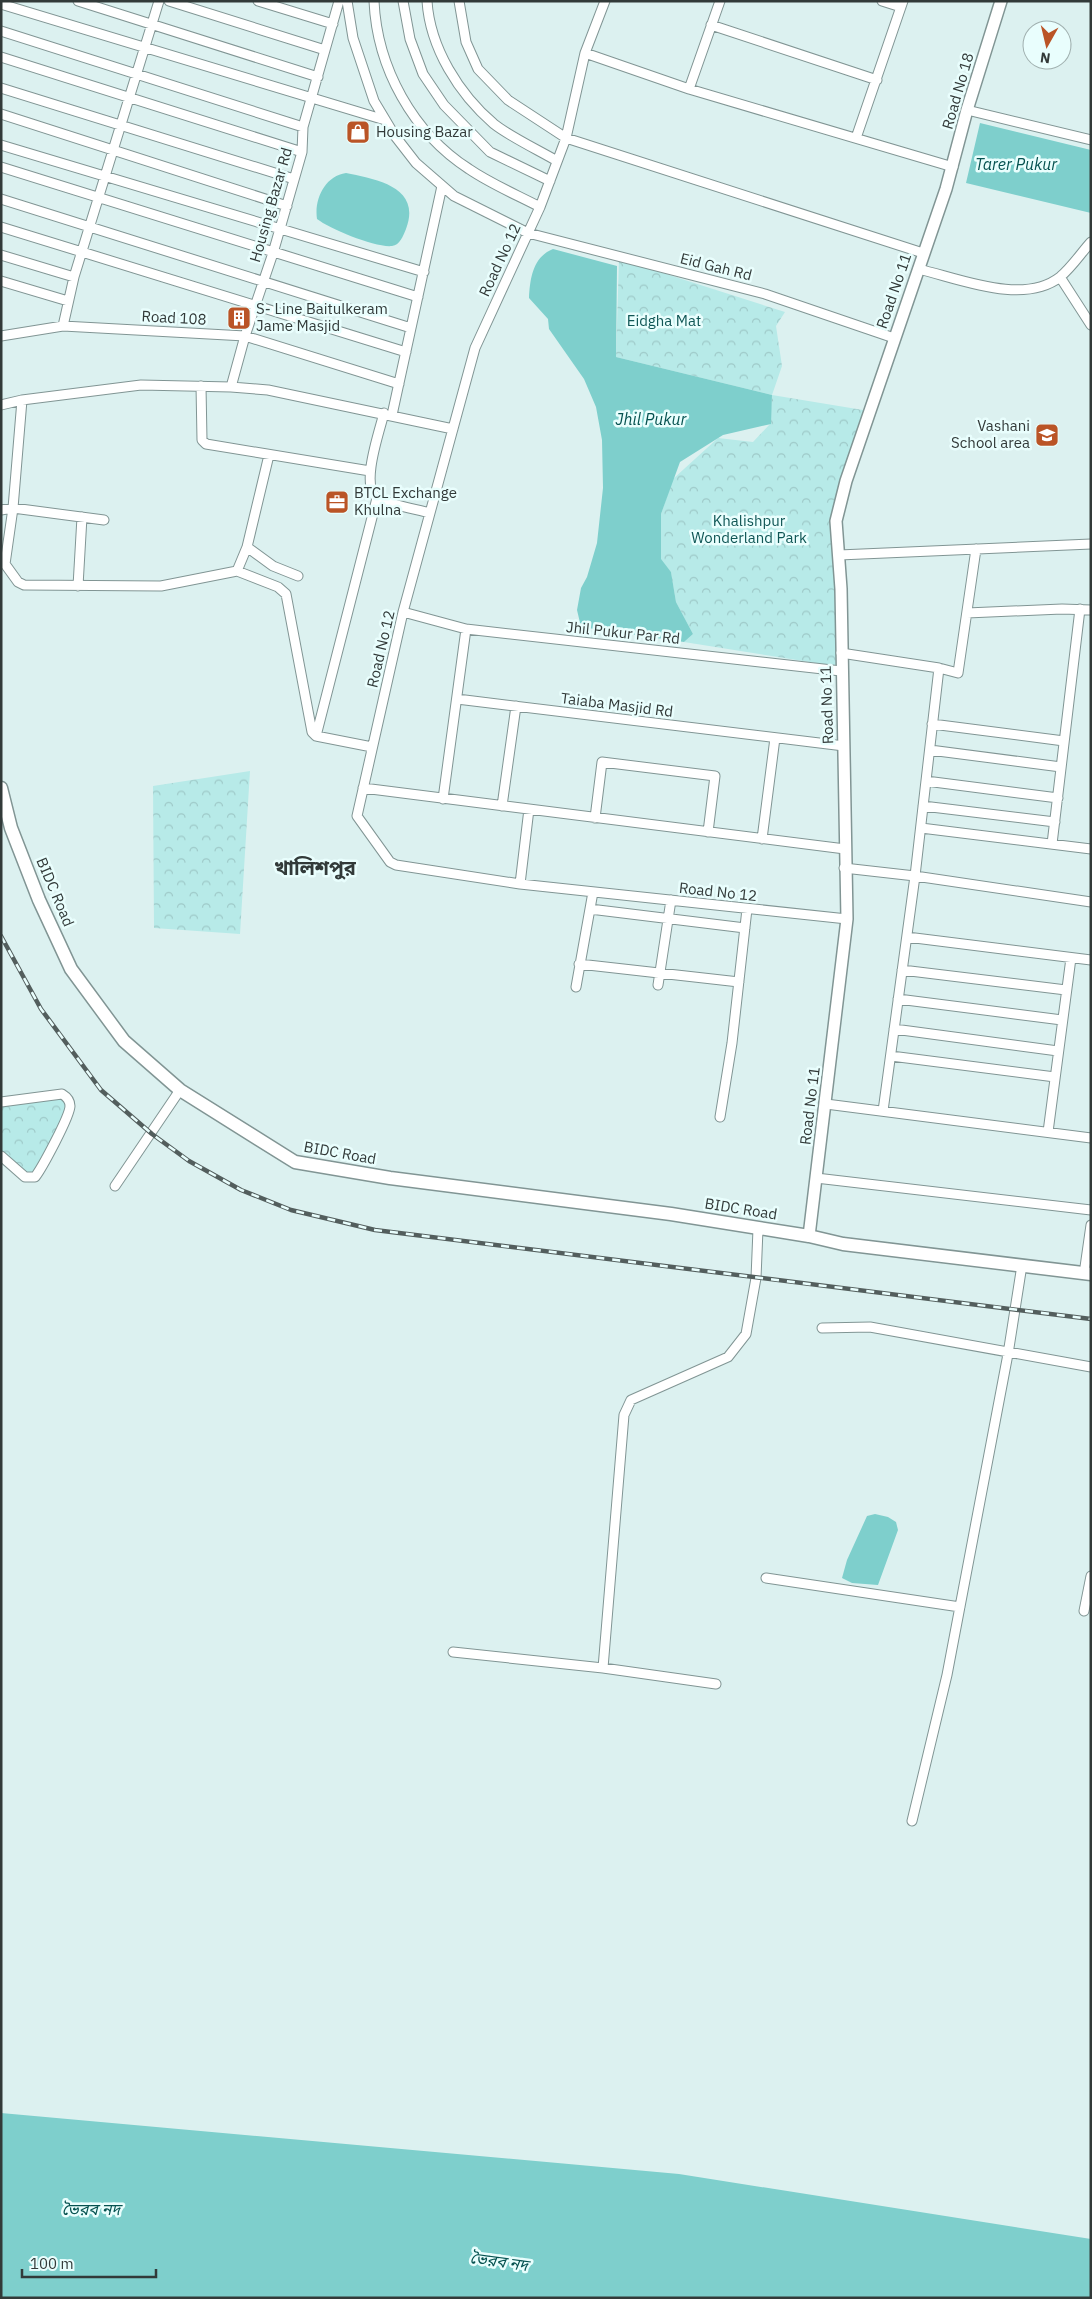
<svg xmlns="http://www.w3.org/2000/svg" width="1092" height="2299" font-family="'IBM Plex Sans','Noto Sans Bengali',sans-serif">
<defs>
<pattern id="forest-crowns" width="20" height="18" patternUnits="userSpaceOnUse" patternTransform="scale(1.25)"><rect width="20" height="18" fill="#b7eae8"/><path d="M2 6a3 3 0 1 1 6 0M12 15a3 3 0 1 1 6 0" fill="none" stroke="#9ec9c8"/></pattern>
</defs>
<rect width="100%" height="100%" fill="#dcf1f0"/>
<path fill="url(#forest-crowns)" d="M 619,259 L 785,312 L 776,326 L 782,366 L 772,395 L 869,411 L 836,521 L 841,667 L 684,642 L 693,634 L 676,602 L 671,572 L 660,559 L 661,514 L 673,479 L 718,438 L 753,442 L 770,424 L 772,395 L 616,357 Z
M 250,771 L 240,934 L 154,928 L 153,786 Z
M 58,1093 L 70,1104 L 33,1178 L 1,1156 L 1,1102 Z"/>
<path fill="#7ecfcc" d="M 980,123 L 1091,150 L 1091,213 L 966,183 Z
M 346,173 C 376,179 422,187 406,229 C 403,236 400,245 392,246 C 376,248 330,229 317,219 C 314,199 325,176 346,173 Z
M 553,249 L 617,266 L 616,357 L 772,395 L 771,424 L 723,435 L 680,462 L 661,514 L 661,559 L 671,572 L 676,602 L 693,634 L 684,642 L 581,627 L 577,610 L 581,588 L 587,577 L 597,543 L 603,488 L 602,440 L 596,407 L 584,379 L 549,329 L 548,319 L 529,298 C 530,278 533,257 553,249 Z
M 875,1514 L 888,1517 L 896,1522 L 898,1530 L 878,1585 L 852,1583 L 842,1578 L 847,1560 L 867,1516 Z
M 1,2113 L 679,2174 L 1091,2239 L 1091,2298 L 1,2298 Z"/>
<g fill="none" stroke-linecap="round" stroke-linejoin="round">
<g stroke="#819594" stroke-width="11">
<path id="minor" d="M 78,1 L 318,77
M 169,1 L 325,50
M 258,1 L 333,24
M 347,1 L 353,38 L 374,101 L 395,136 L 416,163 L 454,196 L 528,233 L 765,294 L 894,338
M 374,1 C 377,68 413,133 469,169 C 491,184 517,195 540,207
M 403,1 L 410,39 L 423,74 L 444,105 L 490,152 L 550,181
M 427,1 C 430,48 459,94 494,124 C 509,136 540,151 557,161
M 459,1 L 466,42 L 478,69 L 508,100 L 566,138 L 923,253
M 605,1 L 585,53 L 566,138 L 540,207 L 475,348 L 403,612 L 357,816 L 390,862 L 396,865 L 520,884 L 847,919
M 882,1 L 901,7
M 1,4 L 385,120
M 711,25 L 877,80
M 1,31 L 303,127
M 585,53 L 689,89 L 720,1
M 1,57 L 302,152
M 1,88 L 294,179
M 689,89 L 953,167
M 967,110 L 1091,140
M 1,114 L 287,206
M 856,138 L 903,1
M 1,145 L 424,272
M 1,167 L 418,297
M 1,199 L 411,328
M 1,227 L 406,352
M 1,255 L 74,277
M 918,269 C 958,278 1023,306 1060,277 C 1072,267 1081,253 1091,242
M 1060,277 L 1091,325
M 1,281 L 68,301
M 63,326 L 74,277 L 159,1
M 1,336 L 63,326 L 245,336 L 399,384
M 201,386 L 202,440 L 206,444 L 370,471
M 231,387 L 245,336 L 273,253 L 302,152 L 303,127 L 339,1
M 22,400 L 13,508 L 5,564 L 18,582 L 24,585 L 161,586 L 237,571 L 247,547 L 269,455
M 1,405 L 22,400 L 141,385 L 231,387 L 268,390 L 453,429
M 384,413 C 380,430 359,488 378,498 C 391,505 415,509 430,513
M 392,415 L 442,186
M 1,510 L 13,508 L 104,520
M 247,547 L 273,566 L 298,576
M 839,555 L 1091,544
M 237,571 L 278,587 L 286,594 L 312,732 L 316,736
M 78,586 L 82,517
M 403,612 L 466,629 L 841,671
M 967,613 L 1062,609 L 1091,610
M 841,653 L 939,668 L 958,673 L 976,549
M 457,699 L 844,746
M 932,724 L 1064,741
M 372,747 L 316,736 L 377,498
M 930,750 L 1061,767
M 926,781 L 1058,798
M 363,788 L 845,849
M 443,799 L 466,629
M 502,806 L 516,706
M 923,806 L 1055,822
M 595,818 L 602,762 L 715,776 L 708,832
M 921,828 L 1091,849
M 762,839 L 775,738
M 1052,844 L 1080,609
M 844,868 L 915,876 L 1091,902
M 520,884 L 529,809
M 590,909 L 745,928
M 907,937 L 1091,960
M 579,964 L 739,982
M 902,970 L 1066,990
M 658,985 L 671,900
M 576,987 L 593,892
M 898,999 L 1062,1020
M 894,1029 L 1058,1051
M 891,1056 L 1055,1077
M 1,1102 L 62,1094 C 67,1097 70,1100 70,1106 C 70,1116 42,1168 35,1177 L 25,1177 L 1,1156
M 826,1104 L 1091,1138
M 883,1111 L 915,876 L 939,668
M 720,1117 L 732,1043 L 747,909
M 1048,1132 L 1071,958
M 816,1178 L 1091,1210
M 115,1186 L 180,1090
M 1084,1274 L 1091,1225
M 822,1328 L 870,1327 L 1091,1367
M 766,1578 L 960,1607
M 1084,1611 L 1091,1576
M 453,1652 L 603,1668 L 716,1684
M 603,1668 L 624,1415 L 631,1400 L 728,1357 L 746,1334 L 756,1278 L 758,1229
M 912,1821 L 947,1675 L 1008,1354 L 1022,1265"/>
</g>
<g stroke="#819594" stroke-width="14">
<path id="tertiary" d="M 809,1236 L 847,919 L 841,589 L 836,521 L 846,481 L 946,189 L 967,110 L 1001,1"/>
</g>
<g stroke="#819594" stroke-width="15">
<path id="secondary" d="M 1,788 L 11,828 L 39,900 L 71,969 L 124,1041 L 180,1090 L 295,1162 L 390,1178 L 671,1214 L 809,1236 L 843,1244 L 1091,1274"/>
</g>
<use href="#minor" stroke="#fff" stroke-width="9"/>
<use href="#tertiary" stroke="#fff" stroke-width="11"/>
<use href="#secondary" stroke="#fff" stroke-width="12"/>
<g stroke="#535e5d" stroke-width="4.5">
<path id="rail" d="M 1,936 L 41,1009 L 101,1090 L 152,1134 L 189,1161 L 241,1190 L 291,1210 L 375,1230 L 1091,1319"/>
</g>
<use href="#rail" stroke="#e9fefd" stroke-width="2.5" stroke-dasharray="8" stroke-linecap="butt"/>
</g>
<defs>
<g id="shop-square" transform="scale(1.25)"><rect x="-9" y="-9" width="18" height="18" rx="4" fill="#ba5426" stroke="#e9fefd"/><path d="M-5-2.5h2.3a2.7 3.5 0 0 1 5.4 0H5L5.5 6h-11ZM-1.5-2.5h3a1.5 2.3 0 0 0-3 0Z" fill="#fff"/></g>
<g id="building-square" transform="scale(1.25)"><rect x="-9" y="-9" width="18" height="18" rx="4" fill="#ba5426" stroke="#e9fefd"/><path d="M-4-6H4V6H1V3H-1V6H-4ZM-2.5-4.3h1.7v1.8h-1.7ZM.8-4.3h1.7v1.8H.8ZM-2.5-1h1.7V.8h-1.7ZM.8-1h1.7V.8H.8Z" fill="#fff"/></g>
<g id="school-square" transform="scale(1.25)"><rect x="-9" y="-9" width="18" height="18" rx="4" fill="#ba5426" stroke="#e9fefd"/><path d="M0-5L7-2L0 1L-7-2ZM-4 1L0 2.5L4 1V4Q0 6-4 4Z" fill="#fff"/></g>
<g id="office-square" transform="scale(1.25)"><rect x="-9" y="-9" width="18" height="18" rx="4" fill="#ba5426" stroke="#e9fefd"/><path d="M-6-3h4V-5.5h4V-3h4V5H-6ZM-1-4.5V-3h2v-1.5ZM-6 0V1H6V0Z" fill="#fff"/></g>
</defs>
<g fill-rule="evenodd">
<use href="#shop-square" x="358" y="132"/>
<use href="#building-square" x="239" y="318"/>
<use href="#school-square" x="1047" y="435"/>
<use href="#office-square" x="337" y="502"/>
</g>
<g text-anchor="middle" stroke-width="5" stroke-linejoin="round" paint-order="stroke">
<g font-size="15" fill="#323a39" stroke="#e9fefd">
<text transform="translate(958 91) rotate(-74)" y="5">Road No 18</text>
<text transform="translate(271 205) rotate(-74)" y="5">Housing Bazar Rd</text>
<text transform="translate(500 260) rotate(-65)" y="5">Road No 12</text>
<text transform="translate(716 267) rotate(14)" y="5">Eid Gah Rd</text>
<text transform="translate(894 291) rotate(-71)" y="5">Road No 11</text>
<text transform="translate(174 318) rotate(3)" y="5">Road 108</text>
<text transform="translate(623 633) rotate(6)" y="5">Jhil Pukur Par Rd</text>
<text transform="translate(381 649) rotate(-77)" y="5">Road No 12</text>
<text transform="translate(617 705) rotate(7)" y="5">Taiaba Masjid Rd</text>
<text transform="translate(827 705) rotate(-92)" y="5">Road No 11</text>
<text transform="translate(55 892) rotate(67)" y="5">BIDC Road</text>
<text transform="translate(718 892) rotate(6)" y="5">Road No 12</text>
<text transform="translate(810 1106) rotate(-83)" y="5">Road No 11</text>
<text transform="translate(340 1153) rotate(10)" y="5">BIDC Road</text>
<text transform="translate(741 1209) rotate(9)" y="5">BIDC Road</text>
</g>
<g font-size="15" fill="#323a39" stroke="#e9fefd" text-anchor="start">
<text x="376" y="137">Housing Bazar</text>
<text x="256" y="314">S- Line Baitulkeram<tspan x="256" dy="17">Jame Masjid</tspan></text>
<text x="1030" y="431" text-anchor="end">Vashani<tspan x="1030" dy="17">School area</tspan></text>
<text x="354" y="498">BTCL Exchange<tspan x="354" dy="17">Khulna</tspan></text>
</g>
<g font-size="15" fill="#0f5655" stroke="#e9fefd">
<text x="664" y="326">Eidgha Mat</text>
<text x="749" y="526">Khalishpur<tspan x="749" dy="17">Wonderland Park</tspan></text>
</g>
<g font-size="16" font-style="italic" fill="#055250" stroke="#e9fefd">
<text x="1016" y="170">Tarer Pukur</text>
<text x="651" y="425">Jhil Pukur</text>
<text x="91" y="2215">ভৈরব নদ</text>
<text transform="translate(499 2261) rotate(8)" y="6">ভৈরব নদ</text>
</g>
<g font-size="20" font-weight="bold" fill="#323a39" stroke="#e9fefd">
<text x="315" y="875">খালিশপুর</text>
</g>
</g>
<rect width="1092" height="2299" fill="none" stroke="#323a39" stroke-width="5"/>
<g transform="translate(1047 45) rotate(188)"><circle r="24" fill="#e9fefd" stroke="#a0b0af"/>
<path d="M0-4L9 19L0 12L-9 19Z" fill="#ba5426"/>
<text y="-8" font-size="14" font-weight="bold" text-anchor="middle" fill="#323a39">N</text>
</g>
<path d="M22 2269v8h134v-8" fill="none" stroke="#323a39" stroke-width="2.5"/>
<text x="30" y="2269" font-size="15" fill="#323a39" stroke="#e9fefd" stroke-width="4" paint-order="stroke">100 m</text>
</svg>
